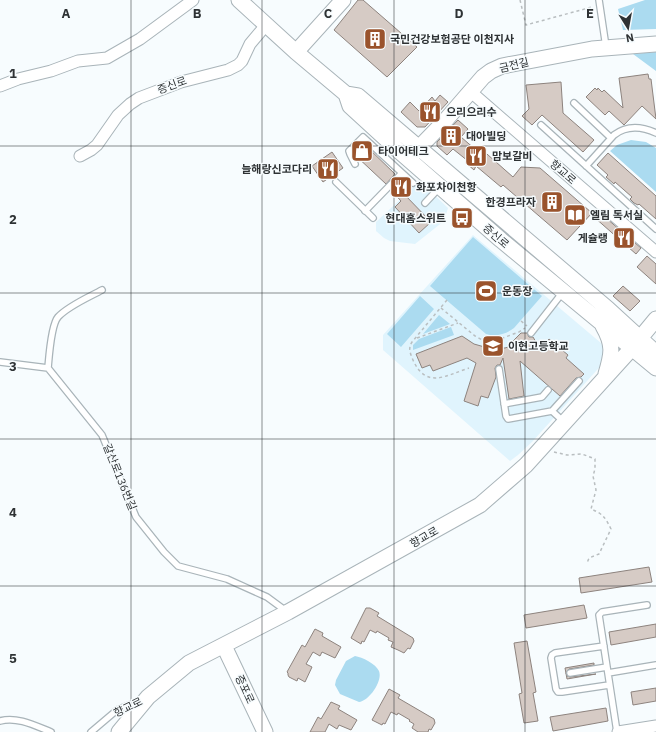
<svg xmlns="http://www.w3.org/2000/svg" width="656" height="732" font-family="'IBM Plex Sans','Noto Sans KR',sans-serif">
<rect width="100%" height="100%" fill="#f7fcfe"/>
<path fill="#e0f4fd" d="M 420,181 L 448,208 L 444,221 L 415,244 L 390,241 L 384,238 L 376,231 L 376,222 Z
M 473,235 L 601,343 L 605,352 L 606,360 L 532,442 L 518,455 L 510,461 L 383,350 L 383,335 Z"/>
<path fill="#abdbf0" d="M 645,0 L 656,0 L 656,29 L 623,30 L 618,9 Z
M 656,52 L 656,71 L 633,54 Z
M 631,140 L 646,142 L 656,148 L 656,192 L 610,151 L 617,145 Z
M 473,237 L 542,296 L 514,328 C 506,334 496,337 486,334 L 430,286 Z
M 420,296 L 434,309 L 401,347 L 387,334 Z
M 439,315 L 450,324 L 423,334 Z
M 451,327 L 454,335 L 413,350 L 413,345 L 419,339 Z
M 355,656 C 362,657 376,664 379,671 C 383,681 369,701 359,702 L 340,694 L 335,685 L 336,680 L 346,661 Z"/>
<path fill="#d6cbc5" stroke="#8d837e" d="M 358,0 L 363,0 L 417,47 L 387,77 L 334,30 Z
M 648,74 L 649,79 L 651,79 L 656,119 L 642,106 L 624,125 L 609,111 L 605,115 L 586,97 L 595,88 L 597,90 L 598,88 L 602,92 L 604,90 L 623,108 L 619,78 Z
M 561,82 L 563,113 L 594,140 L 583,152 L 542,115 L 532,125 L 522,116 L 529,109 L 526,85 Z
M 440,95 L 448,102 L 425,127 L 417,127 L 401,112 L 410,102 L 419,111 L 432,97 L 435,101 Z
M 458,120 L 468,129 L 461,137 L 476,150 L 479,147 L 513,177 L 521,167 L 540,168 L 592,213 L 567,240 L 503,185 L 501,187 L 476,166 L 474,170 L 466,163 L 468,161 L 453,149 L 447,155 L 437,146 L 437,142 Z
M 363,143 L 395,174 L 386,184 L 355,155 L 354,152 Z
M 332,152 L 343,168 L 323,182 L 312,166 Z
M 608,153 L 656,196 L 656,219 L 639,204 L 638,205 L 634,203 L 630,199 L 632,197 L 615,182 L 614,184 L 606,177 L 608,175 L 597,165 Z
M 401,180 L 410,189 L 404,194 L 431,222 L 419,233 L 395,207 L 401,201 L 392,191 L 392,190 Z
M 599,212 L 641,248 L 636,254 L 594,217 Z
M 647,256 L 656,264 L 656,284 L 637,267 Z
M 623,286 L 640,301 L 630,311 L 613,296 Z
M 521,333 L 527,333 L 529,337 L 533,337 L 540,349 L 549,339 L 568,355 L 566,358 L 584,374 L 581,377 L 576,378 L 560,396 L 520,361 L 524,396 L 509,399 L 503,358 L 500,365 L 497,365 L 495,368 L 496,377 L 488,398 L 481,396 L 478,406 L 464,401 L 476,363 L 467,358 L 433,371 L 430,365 L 422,368 L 416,354 L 462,336 L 474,344 L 488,348 L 505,348 L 514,345 L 513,341 Z
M 649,567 L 652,582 L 581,593 L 579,578 Z
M 584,605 L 587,618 L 526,628 L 524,615 Z
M 366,608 L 370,608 L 379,613 L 377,616 L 413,638 L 414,641 L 410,649 L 408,648 L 404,653 L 398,650 L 391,647 L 393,642 L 388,640 L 389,638 L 377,631 L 376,633 L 370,630 L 364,642 L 362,641 L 361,644 L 351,638 Z
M 656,624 L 656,637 L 611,645 L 609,632 Z
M 315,629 L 323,633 L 322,636 L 341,647 L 335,658 L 322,652 L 320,656 L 313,652 L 306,664 L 312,667 L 305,682 L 298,678 L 297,681 L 289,677 L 288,675 L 288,673 L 287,672 L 302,645 L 305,647 Z
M 527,641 L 536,692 L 533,693 L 538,721 L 524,723 L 519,694 L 522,693 L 514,643 Z
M 594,663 L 594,665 L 569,669 L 566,673 L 567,676 L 570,677 L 596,674 L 567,679 L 565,668 Z
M 656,688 L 656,701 L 633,705 L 631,692 Z
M 389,689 L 400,695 L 398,698 L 434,719 L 435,723 L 431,730 L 429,729 L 428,732 L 418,732 L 412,728 L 414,724 L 409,721 L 410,720 L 398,713 L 397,715 L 391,712 L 385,724 L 383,723 L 382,725 L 372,720 Z
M 331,702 L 340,706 L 338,709 L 357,720 L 351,730 L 339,725 L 337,729 L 329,724 L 325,732 L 310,732 L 318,717 L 321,719 Z
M 606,708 L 608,721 L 553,731 L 550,717 Z"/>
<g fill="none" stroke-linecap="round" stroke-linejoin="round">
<g stroke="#a9b4b9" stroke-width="8">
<path id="lane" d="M 599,0 L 606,47
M 574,103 L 611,138
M 541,125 L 656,229
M 355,164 L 350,154 L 349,151 L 363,137 L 413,183
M 586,166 L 614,135 C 627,125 641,126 656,133
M 336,182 L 373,218
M 425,203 L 440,187
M 365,211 L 402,173
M 531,333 L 563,292
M 0,362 L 48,368 L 102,435 L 136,517 L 164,552 L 178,566 L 227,579 L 267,597 L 286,611
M 48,368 C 49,357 51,325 58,317 C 68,306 89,297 102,290
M 499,369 L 506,416 L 508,419 L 552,411 L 579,381
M 504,404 L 542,397 L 548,390
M 552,411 L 564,422
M 604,646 L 555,653 L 552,655 L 551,658 L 556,689 L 558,692 L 562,692 L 609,685
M 570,673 L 607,667
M 608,673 L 656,665
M 0,721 C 17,716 36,726 51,732
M 91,732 L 117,710 L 139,701
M 617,732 L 599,615 L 602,612 L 647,605"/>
</g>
<g stroke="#a9b4b9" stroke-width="13">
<path id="street" d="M 0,86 L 18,79 L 51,71 L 78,61 L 107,58 L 140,39 L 193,0
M 471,92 L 656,252
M 80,156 L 91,150 L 97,145 L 118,115 L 130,104 L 139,98 L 181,82 L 228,70 L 238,65 L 242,61 L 250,44 L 266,25
M 618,732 L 656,726"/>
</g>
<g stroke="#a9b4b9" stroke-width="17">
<path id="secondary" d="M 239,0 L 296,52 L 346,94 L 358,96 L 608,309 L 656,353
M 296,52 L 343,0
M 346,94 L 350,106 L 398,150 L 501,240 L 656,368
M 412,155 L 444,122 L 483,77 L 491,71 L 502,66 L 518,63 L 592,49 L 656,44
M 603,326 C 614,345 612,354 606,374
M 224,646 L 265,732
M 119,732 L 148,697 L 189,663 L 288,612 L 480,505 L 526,465 L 632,348 L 656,319"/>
</g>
<path stroke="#b9bec0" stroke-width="1.5" stroke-dasharray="3 3" stroke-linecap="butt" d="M 520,0 L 526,25 L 592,7
M 447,300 L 412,342 C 408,348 410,353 413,360 C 426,389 445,376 469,368
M 441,308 L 475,336 L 484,341 L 500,339 L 519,332 L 525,328
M 521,321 L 527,326
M 417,338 L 458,323
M 554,452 L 567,455 L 582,454 L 595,459 L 595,469 L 593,476 L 596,490 L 591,509 C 603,514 605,517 611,529 L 599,554 L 589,558 L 587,563"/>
<use href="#lane" stroke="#fff" stroke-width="5.5"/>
<use href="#street" stroke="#fff" stroke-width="11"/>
<use href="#secondary" stroke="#fff" stroke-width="15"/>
</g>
<path fill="none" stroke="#2e3234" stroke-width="1" stroke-opacity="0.55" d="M 131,0 L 131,732M 262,0 L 262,732M 394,0 L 394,732M 525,0 L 525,732M 0,146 L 656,146M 0,293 L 656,293M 0,439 L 656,439M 0,586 L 656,586"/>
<defs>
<g id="building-square" transform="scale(1.15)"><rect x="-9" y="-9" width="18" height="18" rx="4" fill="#9a532c" stroke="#f7fcfe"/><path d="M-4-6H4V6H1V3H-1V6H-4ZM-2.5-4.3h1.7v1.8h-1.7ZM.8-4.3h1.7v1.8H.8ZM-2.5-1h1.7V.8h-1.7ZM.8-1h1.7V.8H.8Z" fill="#fff"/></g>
<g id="restaurant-square" transform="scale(1.15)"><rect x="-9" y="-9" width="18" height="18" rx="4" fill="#9a532c" stroke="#f7fcfe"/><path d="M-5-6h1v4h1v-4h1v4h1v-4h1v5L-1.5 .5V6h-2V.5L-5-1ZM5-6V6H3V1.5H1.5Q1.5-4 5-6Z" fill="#fff"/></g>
<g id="shop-square" transform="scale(1.15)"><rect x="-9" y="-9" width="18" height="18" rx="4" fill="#9a532c" stroke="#f7fcfe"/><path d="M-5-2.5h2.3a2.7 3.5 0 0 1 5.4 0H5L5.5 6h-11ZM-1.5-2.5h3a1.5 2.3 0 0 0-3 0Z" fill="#fff"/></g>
<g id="library-square" transform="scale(1.15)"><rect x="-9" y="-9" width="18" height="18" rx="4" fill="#9a532c" stroke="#f7fcfe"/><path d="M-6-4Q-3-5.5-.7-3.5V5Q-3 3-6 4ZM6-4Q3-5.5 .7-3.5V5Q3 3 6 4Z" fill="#fff"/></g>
<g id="bus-square" transform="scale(1.15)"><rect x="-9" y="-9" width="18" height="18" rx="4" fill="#9a532c" stroke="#f7fcfe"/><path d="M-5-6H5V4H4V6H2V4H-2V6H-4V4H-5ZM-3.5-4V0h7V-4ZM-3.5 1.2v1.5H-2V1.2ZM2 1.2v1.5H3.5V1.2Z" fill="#fff"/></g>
<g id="stadium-square" transform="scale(1.15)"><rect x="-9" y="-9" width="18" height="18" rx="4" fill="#9a532c" stroke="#f7fcfe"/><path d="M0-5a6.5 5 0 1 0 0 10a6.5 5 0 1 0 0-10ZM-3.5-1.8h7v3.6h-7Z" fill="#fff"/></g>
<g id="school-square" transform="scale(1.15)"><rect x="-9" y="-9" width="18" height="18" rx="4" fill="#9a532c" stroke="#f7fcfe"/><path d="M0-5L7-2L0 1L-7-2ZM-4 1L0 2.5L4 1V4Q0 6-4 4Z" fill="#fff"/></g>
</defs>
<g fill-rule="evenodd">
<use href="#building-square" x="375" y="39"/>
<use href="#restaurant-square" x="430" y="112"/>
<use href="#building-square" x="451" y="136"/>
<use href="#shop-square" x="362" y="151"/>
<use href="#restaurant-square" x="476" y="156"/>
<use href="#restaurant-square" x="328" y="169"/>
<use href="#restaurant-square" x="401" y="187"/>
<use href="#building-square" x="552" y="202"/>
<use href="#library-square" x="575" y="215"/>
<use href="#bus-square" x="462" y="218"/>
<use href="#restaurant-square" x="624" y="238"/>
<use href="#stadium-square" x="486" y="291"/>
<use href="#school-square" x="493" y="346"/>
</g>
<g text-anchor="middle" stroke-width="3" stroke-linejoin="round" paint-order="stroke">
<g font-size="11" font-weight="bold" fill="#2e3234" stroke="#f7fcfe" text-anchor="start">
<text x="390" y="43">국민건강보험공단 이천지사</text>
<text x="446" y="116">으리으리수</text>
<text x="466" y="140">대아빌딩</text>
<text x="378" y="155">타이어테크</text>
<text x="492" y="160">맘보갈비</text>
<text x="312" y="173" text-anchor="end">늘해랑신코다리</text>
<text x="416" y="191">화포차이천항</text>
<text x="536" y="206" text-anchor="end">한경프라자</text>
<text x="590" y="219">엘림 독서실</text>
<text x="446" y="222" text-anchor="end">현대홈스위트</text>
<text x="608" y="242" text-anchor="end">게슐랭</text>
<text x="502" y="295">운동장</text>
<text x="508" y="350">이현고등학교</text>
</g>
<g font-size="11" fill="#2e3234" stroke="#f7fcfe">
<text transform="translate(514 65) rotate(-14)" y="4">금전길</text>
<text transform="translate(172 85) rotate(-20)" y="4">증신로</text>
<text transform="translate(563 172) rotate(41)" y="4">향교로</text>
<text transform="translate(496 236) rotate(41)" y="4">증신로</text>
<text transform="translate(120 477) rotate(68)" y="4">갈산로136번길</text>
<text transform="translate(424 537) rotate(-30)" y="4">향교로</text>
<text transform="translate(245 689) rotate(65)" y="4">증포로</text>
<text transform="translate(128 707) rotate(-26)" y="4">향교로</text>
</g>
</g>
<g font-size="13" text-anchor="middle" font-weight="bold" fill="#2e3234" stroke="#f7fcfe" stroke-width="3" stroke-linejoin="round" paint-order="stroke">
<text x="66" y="18">A</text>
<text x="197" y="18">B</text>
<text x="328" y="18">C</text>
<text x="459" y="18">D</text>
<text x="590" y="18">E</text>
<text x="13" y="78">1</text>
<text x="13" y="224">2</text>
<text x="13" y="371">3</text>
<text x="13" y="517">4</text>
<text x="13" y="663">5</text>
</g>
<g transform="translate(628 28) rotate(169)" stroke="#f7fcfe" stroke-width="3" paint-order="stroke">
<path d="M0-3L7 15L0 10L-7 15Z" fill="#2e3234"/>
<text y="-6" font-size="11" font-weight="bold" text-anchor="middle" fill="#2e3234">N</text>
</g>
</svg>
